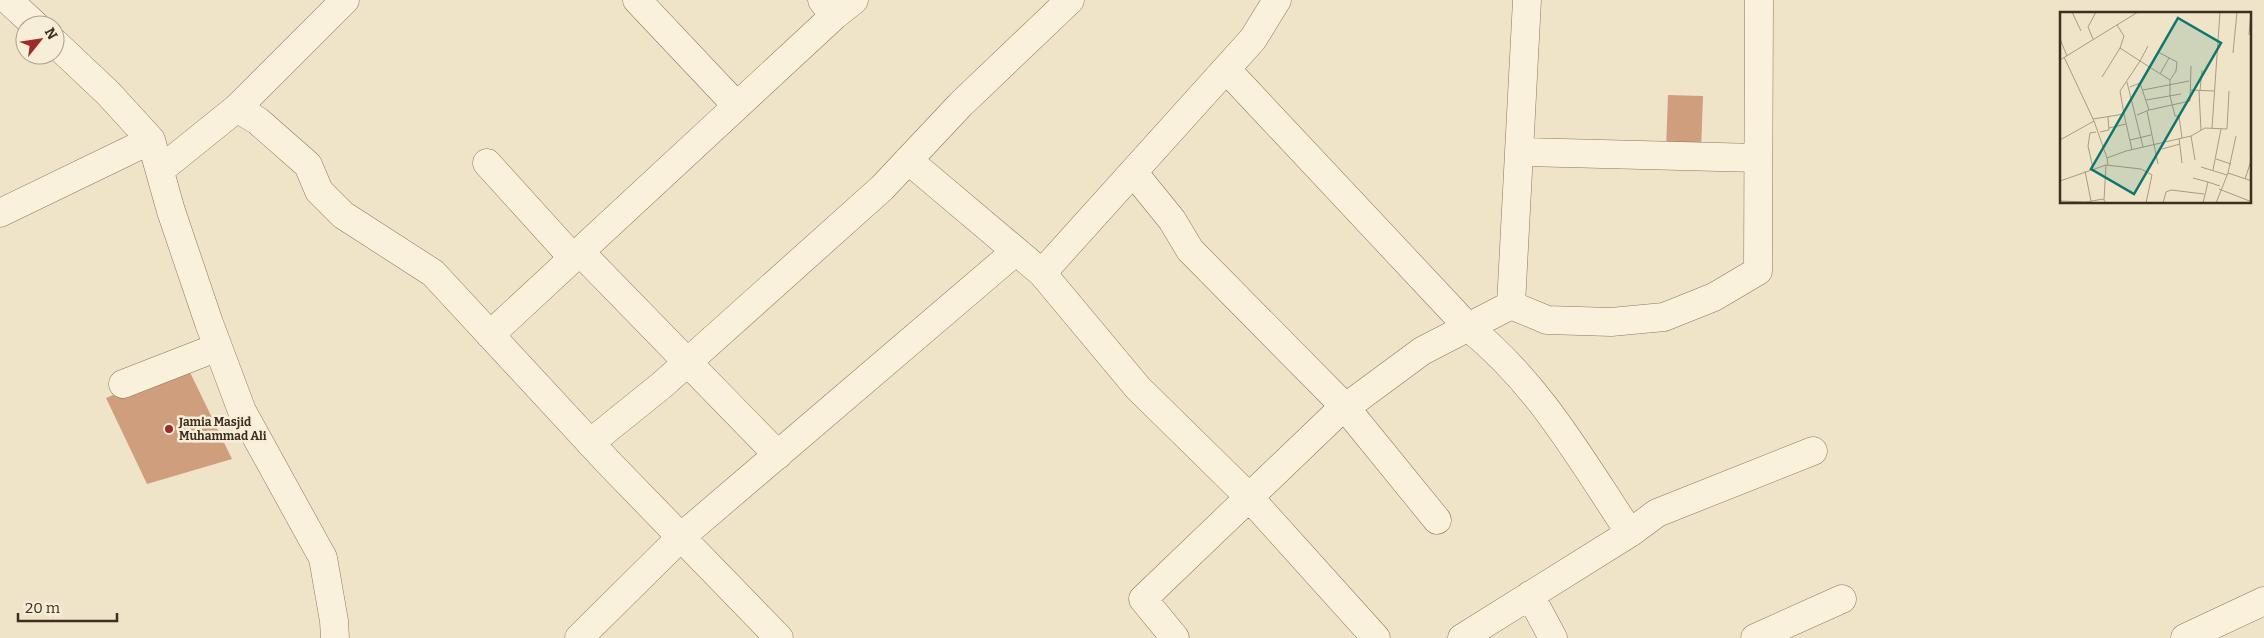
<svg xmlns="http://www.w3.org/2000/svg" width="2264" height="638" font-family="Bitter,serif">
<rect width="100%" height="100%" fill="#f0e4c8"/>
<path fill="#cf9f7d" d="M 1668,95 L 1703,96 L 1701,152 L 1666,150 Z
M 186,364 L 232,459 L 147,484 L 106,398 Z"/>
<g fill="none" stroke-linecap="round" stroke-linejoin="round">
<g stroke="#8d765c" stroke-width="29">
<path id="street" d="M 8,0 L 35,25
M 637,0 L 737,106
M 834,16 L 854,0
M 55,43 L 108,93 L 151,140 L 171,211 L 209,323 L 242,411 L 323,558 L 334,621 L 335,638
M 1226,69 L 1468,327 C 1539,384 1580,458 1630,533
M 237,108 L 345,0
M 1520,152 L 1758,158
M 908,160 L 1042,273 L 1253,39 L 1277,0
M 487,163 L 573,258
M 160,170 L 237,108 L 258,121 L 308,165 L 319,191 L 343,215 L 433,273 L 608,462 L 779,638
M 1133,172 L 1172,220 L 1190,250 L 1345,407 L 1437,520
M 0,213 L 151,140
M 580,252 L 778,455
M 1042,273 L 1138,388 L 1248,496 L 1376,638
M 1511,305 L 1547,320 L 1611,322 L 1664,317 L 1714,297 L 1758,271 L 1759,0
M 490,335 L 834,16 L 822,0
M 123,384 L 218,347
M 590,443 L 662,385 L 882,188 L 961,104 L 1070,0
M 1530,595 L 1553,638
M 579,638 L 681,537 L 1016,251
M 1175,638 L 1143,599 L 1334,416 L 1422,351 L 1511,305 L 1527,0
M 1462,638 L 1630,533 L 1657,513 L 1813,451
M 1755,638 L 1842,599
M 2185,638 L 2264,601"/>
</g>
<use href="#street" stroke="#faf1dc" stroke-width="28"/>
</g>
<circle fill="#9e2a2b" stroke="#f7eed8" stroke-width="2" cx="169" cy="429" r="5"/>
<g text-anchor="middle" stroke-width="5" stroke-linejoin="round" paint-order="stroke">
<g font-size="12" font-weight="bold" fill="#3d2e20" stroke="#f7eed8" text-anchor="start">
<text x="179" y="426">Jamia Masjid<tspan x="179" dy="14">Muhammad Ali</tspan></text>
</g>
</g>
<g transform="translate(2060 12)">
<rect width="191" height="191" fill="#f0e4c8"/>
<path fill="none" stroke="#a89b85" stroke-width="1" d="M 12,0 L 21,19M 57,13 L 64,24 L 60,36 L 80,49 L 60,79 L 64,102M 189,23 L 191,0M 0,27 L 7,44M 33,27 L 28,15 L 36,0M 88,34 L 80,49 L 110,68 L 110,84 L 115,104 L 119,104 L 122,126M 173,41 L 177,0M 4,45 L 34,109M 0,48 L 78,0M 100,62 L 109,46M 42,65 L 60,36M 67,70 L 83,135M 70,75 L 80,71 L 98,40 L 117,50 L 116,59 L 110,68M 83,78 L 129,69M 130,78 L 154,79M 139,79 L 141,118M 140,79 L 142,58M 86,88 L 121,82M 89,98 L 130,89 L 131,54M 87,99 L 98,152M 77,103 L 89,98 L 80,71M 33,107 L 64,102 L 72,138M 49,116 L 66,112M 152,116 L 160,0M 40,120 L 49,118 L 48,105M 131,124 L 135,148M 119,126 L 122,151M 0,128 L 34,109 L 47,146M 70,128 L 91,123M 102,137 L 120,132M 156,147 L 171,152M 48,153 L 47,146 L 66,139 L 131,124 L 145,116 L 167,117 L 169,79M 141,155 L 167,163M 33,156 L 28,134 L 30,121 L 36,120M 153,158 L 161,117M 25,159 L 31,189M 168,161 L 176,124M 133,166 L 148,170M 185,167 L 192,146M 0,169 L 46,153 L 81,157 L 92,163 L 86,191M 159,177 L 192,190M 44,188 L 46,153M 1,189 L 26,190 L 43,187 L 46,191M 103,191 L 106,180 L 111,178 L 144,182M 143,191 L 148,170 L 160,174M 156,191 L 168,161 L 192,169"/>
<path fill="#0f766e" fill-opacity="0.15" stroke="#0f766e" stroke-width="2.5" d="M 118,6 L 161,31 L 74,182 L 31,157 Z"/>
<rect width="191" height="191" fill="none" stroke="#3d2e20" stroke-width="2.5"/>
</g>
<g transform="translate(40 40) rotate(60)"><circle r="24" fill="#f7eed8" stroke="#ada18e"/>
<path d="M0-4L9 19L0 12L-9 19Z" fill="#9e2a2b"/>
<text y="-8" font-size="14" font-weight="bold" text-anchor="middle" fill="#3d2e20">N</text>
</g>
<path d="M18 613v8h99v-8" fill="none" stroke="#3d2e20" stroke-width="2.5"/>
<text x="25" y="613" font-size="15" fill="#3d2e20" stroke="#f7eed8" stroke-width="4" paint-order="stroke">20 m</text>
</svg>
